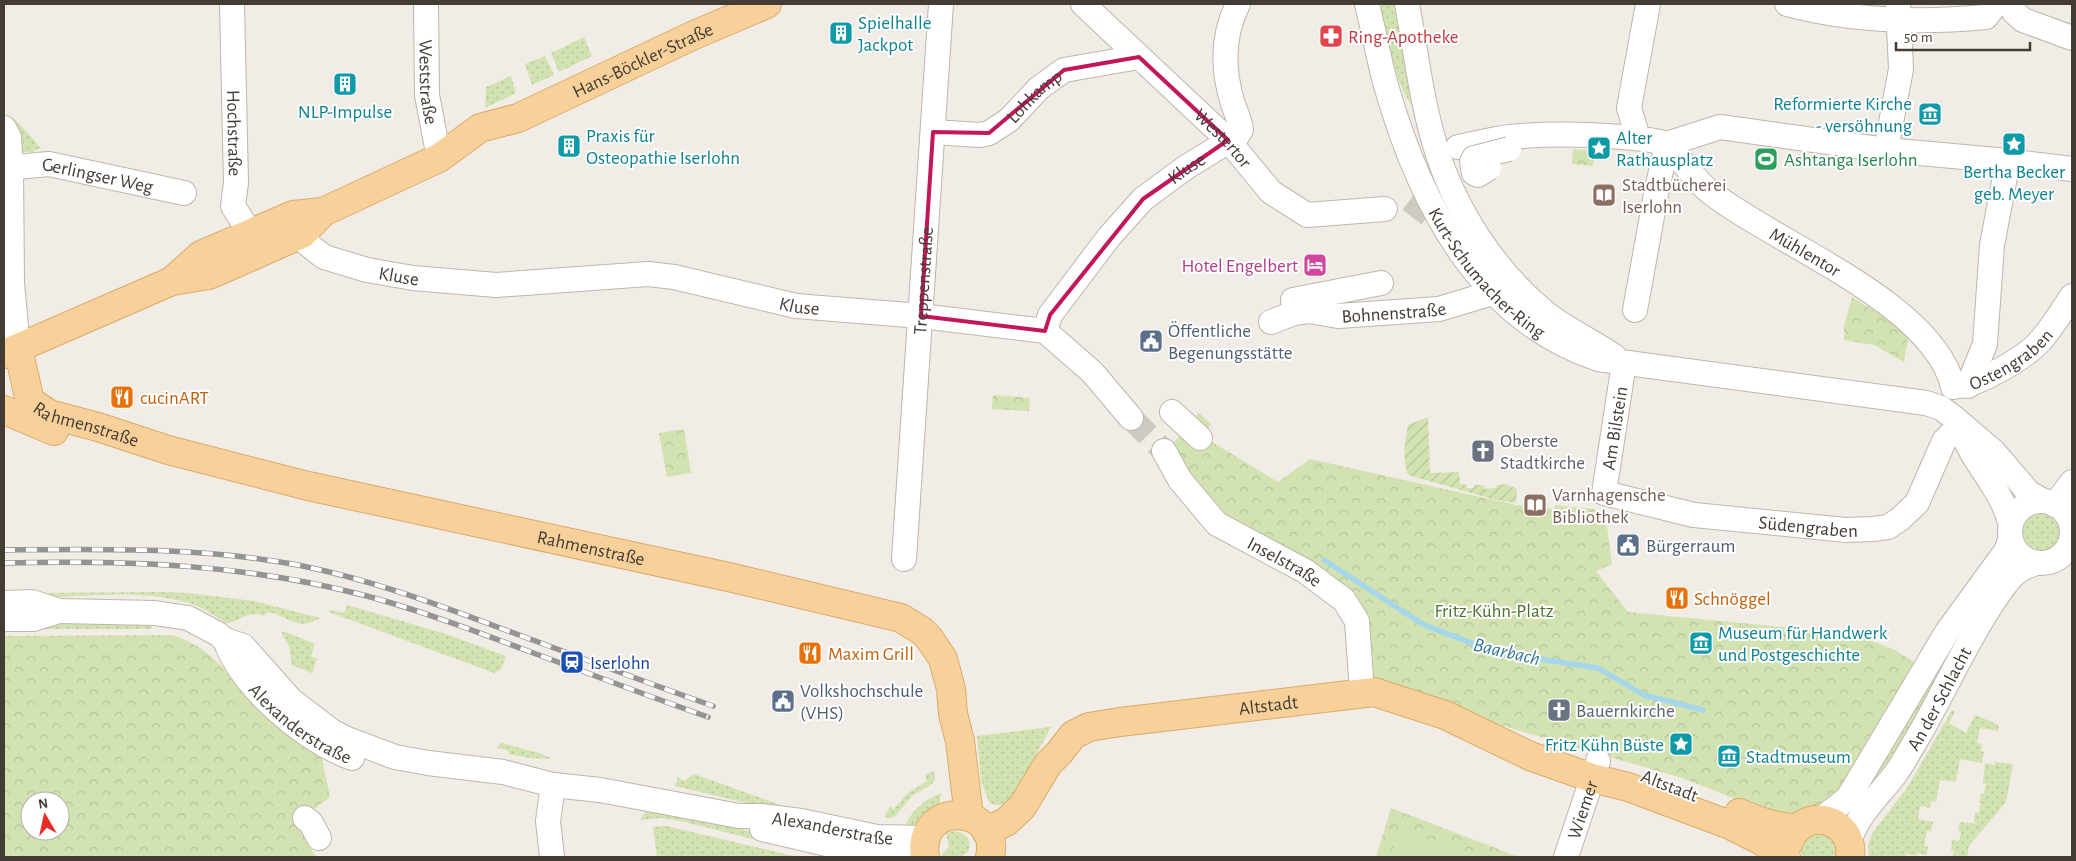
<svg xmlns="http://www.w3.org/2000/svg" width="2076" height="861" font-family="'Alegreya Sans',sans-serif">
<defs>
<pattern id="grass-dots" width="8" height="8" patternUnits="userSpaceOnUse" patternTransform="scale(1.25)"><rect width="8" height="8" fill="#d2e3b1"/><path d="M2 2h.1M6 6h.1" fill="none" stroke="#b6c499" stroke-width="1.8" stroke-linecap="round"/></pattern>
<pattern id="park-crowns" width="20" height="18" patternUnits="userSpaceOnUse" patternTransform="scale(1.25)"><rect width="20" height="18" fill="#d2e3b1"/><path d="M2 6a3 3 0 1 1 6 0M12 15a3 3 0 1 1 6 0" fill="none" stroke="#b6c499"/></pattern>
<pattern id="garden-furrows" width="10" height="10" patternUnits="userSpaceOnUse" patternTransform="scale(1.25)"><rect width="10" height="10" fill="#d2e3b1"/><path d="M-1 1l2-2M0 10L10 0M9 11l2-2" fill="none" stroke="#b6c499"/></pattern>
</defs>
<rect width="100%" height="100%" fill="#f1ece5"/>
<path fill="url(#grass-dots)" d="M 1380,4 L 1397,4 L 1414,107 C 1396,91 1386,29 1380,4 Z
M 584,37 L 592,56 L 559,72 L 551,53 Z
M 545,56 L 554,75 L 532,85 L 525,64 Z
M 511,76 L 516,93 L 485,108 L 486,87 Z
M 12,118 L 17,121 L 41,148 L 32,152 L 19,152 L 10,119 Z
M2023 532a18 18 0 1 1 36 0a18 18 0 1 1-36 0Z
M 157,592 L 188,593 L 254,601 L 320,618 C 297,632 290,616 268,612 L 264,616 C 244,609 241,623 226,623 C 214,615 202,607 189,603 C 141,588 82,597 32,598 L 35,593 Z
M 347,605 L 446,634 L 506,656 L 501,669 L 494,673 L 329,612 L 329,610 L 344,613 Z
M 117,623 L 151,624 L 152,629 L 34,629 L 33,624 Z
M 283,631 L 315,644 L 311,656 L 317,659 L 312,673 L 292,665 L 289,646 L 282,634 Z
M 1929,678 L 1936,681 L 1893,759 L 1862,801 L 1857,797 Z
M 1952,710 L 1955,712 L 1949,723 L 1966,733 L 1975,715 L 1999,725 L 1998,731 L 1980,728 L 1977,743 L 1982,744 L 1981,751 L 1984,752 L 1982,763 L 1960,759 L 1956,782 L 1940,780 L 1936,802 L 1931,801 L 1930,808 L 1920,806 L 1918,819 L 1933,822 L 1931,831 L 1927,831 L 1924,846 L 1928,847 L 1927,855 L 1917,853 L 1917,856 L 1906,854 L 1906,857 L 1869,857 L 1868,845 L 1873,832 L 1907,788 Z
M 1051,727 L 1014,796 C 1006,803 999,809 989,802 L 981,781 L 977,736 Z
M 501,743 L 539,753 L 553,759 L 529,758 L 509,754 L 508,750 L 497,748 Z
M 1995,762 L 2013,764 L 2006,802 L 1969,846 L 1967,857 L 1952,857 L 1954,851 L 1951,850 L 1952,840 L 1959,841 L 1961,832 L 1958,831 L 1960,822 L 1977,824 L 1974,822 L 1975,812 L 1981,813 L 1979,812 L 1980,804 L 1982,804 L 1979,803 L 1981,793 L 1986,794 L 1984,793 L 1986,784 L 1983,783 L 1985,763 L 1994,765 Z
M 934,771 L 935,779 L 932,784 L 912,796 L 895,816 L 890,818 L 884,817 L 890,806 L 894,809 L 908,793 L 927,781 L 925,775 Z
M 694,774 L 803,813 L 798,815 L 675,786 L 678,777 L 684,781 Z
M 941,793 L 939,807 L 920,826 L 904,829 C 910,811 924,800 941,793 Z
M 646,811 L 721,824 L 792,841 L 795,850 L 685,822 L 662,818 L 640,820 Z
M 666,826 L 794,856 L 657,857 L 653,827 Z
M 953,831 C 965,832 973,839 968,852 L 960,857 L 942,857 L 941,855 L 949,847 L 946,834 Z
M 1814,833 C 1832,831 1837,841 1836,857 L 1802,857 C 1800,846 1804,839 1814,833 Z"/>
<path fill="url(#park-crowns)" fill-rule="evenodd" d="M 1573,149 L 1594,151 L 1593,166 L 1572,164 Z
M 1852,297 L 1909,333 L 1904,362 L 1874,345 L 1844,340 L 1844,326 Z
M 993,395 L 1030,398 L 1029,411 L 992,409 Z
M 1199,413 L 1211,424 L 1202,436 L 1278,482 L 1310,459 L 1516,505 L 1554,509 L 1555,505 L 1594,509 L 1607,527 L 1612,564 L 1596,571 L 1628,612 L 1855,634 L 1895,650 L 1923,668 L 1848,794 L 1806,819 L 1776,815 L 1682,778 L 1366,686 L 1360,620 L 1220,523 L 1166,452 Z
M 684,429 L 691,473 L 667,477 L 659,433 Z
M 172,635 C 218,649 233,684 264,715 C 280,731 301,747 321,755 L 330,797 L 296,822 L 316,857 L 4,857 L 4,636 ZM 30,801 L 60,801 L 60,831 L 30,831 Z
M 1391,808 L 1519,857 L 1376,857 Z"/>
<path fill="url(#garden-furrows)" d="M 1428,417 L 1430,473 L 1459,472 L 1460,484 L 1466,485 L 1467,488 L 1474,488 L 1474,485 L 1484,485 L 1485,489 L 1496,488 L 1497,485 L 1506,484 L 1517,489 L 1516,503 L 1496,500 L 1408,475 C 1402,458 1405,442 1408,425 Z"/>
<path fill="#d2e3b1" d="M 1410,830 L 1462,856 L 1461,857 L 1390,857 L 1399,835 Z"/>
<g fill="none" stroke-linecap="round" stroke-linejoin="round">
<path stroke="#a5d6ea" stroke-width="5.5" d="M 1324,560 L 1424,625 L 1495,652 L 1598,668 L 1644,695 L 1703,710"/>
<path stroke="#cec9c2" stroke-width="24" stroke-dasharray="24 12" stroke-linecap="butt" d="M 1412,217 L 1432,191 L 1466,168 L 1490,156
M 1131,418 L 1164,451"/>
<g stroke="#bfb6ac" stroke-width="26">
<g id="minor">
<path id="s1" d="M 232,4 L 236,183 L 233,206 L 250,233 L 249,252"/>
<path id="s2" d="M 426,4 L 427,95 L 439,158"/>
<path id="s3" d="M 1083,4 L 1228,140 L 1271,192 L 1307,215 L 1385,209"/>
<path id="s4" d="M 1367,4 C 1374,32 1379,61 1387,89 C 1420,203 1479,319 1598,359 L 1926,403 L 1941,408 L 1953,417 L 1994,452 L 2029,493 L 2044,501"/>
<path d="M 1407,4 C 1416,51 1421,99 1435,145 C 1454,209 1495,272 1547,314 C 1568,330 1592,341 1614,356"/>
<path d="M 1787,4 C 1850,21 1921,23 1986,17 L 1996,4"/>
<path d="M 2014,12 L 2023,20 L 2072,38"/>
<path d="M 4,128 L 9,137 L 11,168 L 12,283 L 18,349"/>
<path id="s5" d="M 933,132 L 980,135 L 989,133 L 1009,120 L 1039,88 L 1064,70 L 1139,57"/>
<path d="M 1638,138 L 1629,108 L 1648,4"/>
<path id="s6" d="M 1458,147 C 1475,144 1492,139 1510,137 C 1548,133 1584,134 1623,137 C 1632,138 1660,140 1667,144 C 1671,147 1675,153 1677,156 C 1688,168 1698,183 1710,192 C 1776,244 1934,303 1953,387"/>
<path d="M 1886,150 L 1901,69 L 1898,5"/>
<path id="s7" d="M 4,168 L 49,164 L 184,193"/>
<path id="s8" d="M 302,234 L 305,242 L 324,257 L 367,270 L 413,278 L 496,285 L 648,274 L 674,277 L 796,306 L 921,316 L 1045,331"/>
<path d="M 1294,308 L 1293,300 L 1381,283"/>
<path d="M 1635,310 L 1657,189 L 1667,144 L 1720,127 L 1886,150 L 2008,161 L 2072,169"/>
<path id="s9" d="M 1271,322 L 1294,313 L 1309,311 L 1338,316 L 1439,309 L 1492,293"/>
<path id="s10" d="M 1045,331 L 1050,315 L 1109,237 L 1143,199 L 1185,168 L 1237,136 L 1241,130 C 1240,120 1236,113 1233,104 C 1222,69 1222,36 1238,4"/>
<path d="M 1045,331 L 1092,372 L 1131,418"/>
<path id="s11" d="M 1624,363 L 1604,493 L 1694,515 L 1846,530 L 1873,529 L 1888,527 L 1900,519 L 1917,503 L 1944,441 L 1952,433 L 1962,432"/>
<path id="s12" d="M 1959,386 C 1978,385 2028,356 2040,341 C 2052,328 2062,311 2072,296"/>
<path d="M 1968,386 L 1985,344 L 1992,245 L 2008,161"/>
<path d="M 1172,412 L 1200,438"/>
<path d="M 1960,429 C 1966,441 1971,453 1979,464 C 1992,484 2005,502 2011,525"/>
<path id="s13" d="M 1164,451 L 1180,480 L 1217,524 L 1305,571 L 1344,600 L 1357,621 L 1362,692"/>
<circle cx="2041" cy="532" r="31"/>
<path d="M 2055,505 L 2072,482"/>
<path id="s14" d="M 904,559 L 941,4"/>
<path id="s15" d="M 4,603 L 32,602 L 59,611 L 155,613 L 188,618 L 218,634 L 225,640 L 243,646 L 291,700 L 333,732 L 347,739 L 395,757 L 428,763 L 503,772 L 553,785 L 600,790 L 739,816 L 761,816 L 801,821 L 877,837 L 925,838"/>
<path d="M 4,619 L 33,619 L 59,611"/>
<path id="s16" d="M 225,640 C 242,688 305,741 352,758"/>
<path d="M 305,818 L 311,823 L 319,838"/>
<path d="M 1820,820 L 1848,798 L 1947,632 L 2006,551 L 2010,540"/>
<path d="M 762,829 L 861,852 L 904,857"/>
<path id="s17" d="M 1849,842 C 1858,813 1879,796 1896,773 C 1902,765 1907,755 1912,747 C 1945,693 1969,632 2008,581 C 2016,571 2024,567 2036,563"/>
<path d="M 552,857 L 548,821 L 553,785"/>
<path id="s18" d="M 1566,857 L 1598,761"/>
</g>
</g>
<g stroke="#daab6a" stroke-width="30">
<g id="major">
<path id="s19" d="M 172,281 L 201,255 L 293,215 L 323,212 L 439,158 L 480,128 L 518,118 L 694,35 L 767,4"/>
<path id="s20" d="M 18,349 L 30,401 L 49,414 L 98,427 L 168,450 L 308,486 L 733,578 L 901,618 L 922,631 L 929,638 L 943,659 L 951,689 L 953,714 L 960,741 L 969,817"/>
<path d="M 4,354 L 172,281 L 209,275 L 223,269 L 302,234 L 323,212"/>
<path d="M 4,410 L 54,431"/>
<path d="M 1739,813 C 1758,821 1777,828 1798,828"/>
<path id="s21" d="M 986,831 L 1006,822 L 1022,807 L 1048,764 L 1059,753 L 1073,735 L 1089,727 L 1120,722 L 1374,692 L 1445,715 L 1530,756 L 1592,778 L 1628,787 L 1730,825 L 1760,840 L 1786,857"/>
<path d="M 1789,842 C 1802,805 1855,817 1850,857"/>
<path d="M 925,857 C 916,799 1002,804 990,857"/>
</g>
</g>
<use href="#minor" stroke="#fff" stroke-width="24"/>
<use href="#major" stroke="#f7d199" stroke-width="28"/>
<g stroke="#949494" stroke-width="5.5">
<path id="rail" d="M 4,550 C 102,549 201,547 298,565 C 368,579 434,603 500,628 C 571,654 642,681 713,706
M 4,563 C 129,560 245,564 367,596 C 422,611 475,631 528,651 C 588,673 648,696 708,717"/>
</g>
<use href="#rail" stroke="#fff" stroke-width="4" stroke-dasharray="11" stroke-linecap="butt"/>
<g stroke="#bfb6ac" stroke-width="26" stroke-linecap="butt">
<path id="minor-bridge" d="M 1489,168 L 1478,175 L 1474,173 L 1472,162 L 1474,158 L 1509,149"/>
</g>
<use href="#minor-bridge" stroke="#fff" stroke-width="24"/>
</g>
<path fill="none" stroke="#c2185b" stroke-width="4" stroke-linejoin="round" d="M 1139,57 L 1228,140 L 1143,199 L 1050,315 L 1045,331 L 921,316 L 933,132 L 989,133 L 1064,70 Z"/>
<defs>
<g id="building-square" transform="scale(1.25)"><rect x="-9" y="-9" width="18" height="18" rx="4" fill="#0f9aa8" stroke="#fff"/><path d="M-4-6H4V6H1V3H-1V6H-4ZM-2.5-4.3h1.7v1.8h-1.7ZM.8-4.3h1.7v1.8H.8ZM-2.5-1h1.7V.8h-1.7ZM.8-1h1.7V.8H.8Z" fill="#fff"/></g>
<g id="pharmacy-square" transform="scale(1.25)"><rect x="-9" y="-9" width="18" height="18" rx="4" fill="#e0444e" stroke="#fff"/><path d="M-2-6h4v4h4v4h-4v4h-4v-4h-4v-4h4Z" fill="#fff"/></g>
<g id="museum-square" transform="scale(1.25)"><rect x="-9" y="-9" width="18" height="18" rx="4" fill="#0f9aa8" stroke="#fff"/><path d="M0-6L6-3V-2H-6V-3ZM-5-1h2V3h-2ZM-1-1h2V3h-2ZM3-1h2V3H3ZM-6 4H6V6H-6Z" fill="#fff"/></g>
<g id="sight-square" transform="scale(1.25)"><rect x="-9" y="-9" width="18" height="18" rx="4" fill="#0f9aa8" stroke="#fff"/><path d="M0-6L1.8-2.2L6-1.7L2.9 1.2L3.7 5.4L0 3.3L-3.7 5.4L-2.9 1.2L-6-1.7L-1.8-2.2Z" fill="#fff"/></g>
<g id="stadium-square" transform="scale(1.25)"><rect x="-9" y="-9" width="18" height="18" rx="4" fill="#2e9e5b" stroke="#fff"/><path d="M0-5a6.5 5 0 1 0 0 10a6.5 5 0 1 0 0-10ZM-3.5-1.8h7v3.6h-7Z" fill="#fff"/></g>
<g id="library-square" transform="scale(1.25)"><rect x="-9" y="-9" width="18" height="18" rx="4" fill="#8d6e63" stroke="#fff"/><path d="M-6-4Q-3-5.5-.7-3.5V5Q-3 3-6 4ZM6-4Q3-5.5 .7-3.5V5Q3 3 6 4Z" fill="#fff"/></g>
<g id="hotel-square" transform="scale(1.25)"><rect x="-9" y="-9" width="18" height="18" rx="4" fill="#d1479c" stroke="#fff"/><path d="M-6-4.5h1.5V1H6V5H4.5V3h-9V5H-6ZM-4 0a1.8 1.8 0 1 1 3.6 0ZM.5 0V-2.5h3Q6-2.5 6 0Z" fill="#fff"/></g>
<g id="civic-square" transform="scale(1.25)"><rect x="-9" y="-9" width="18" height="18" rx="4" fill="#5c6f8a" stroke="#fff"/><path d="M-.6-6.5H3V-4.5H.6V-3L4-1V1h2V6H-6V1h2V-1L-.6-3ZM-1.2 2.5V6h2.4V2.5Z" fill="#fff"/></g>
<g id="restaurant-square" transform="scale(1.25)"><rect x="-9" y="-9" width="18" height="18" rx="4" fill="#e8710a" stroke="#fff"/><path d="M-5-6h1v4h1v-4h1v4h1v-4h1v5L-1.5 .5V6h-2V.5L-5-1ZM5-6V6H3V1.5H1.5Q1.5-4 5-6Z" fill="#fff"/></g>
<g id="church-square" transform="scale(1.25)"><rect x="-9" y="-9" width="18" height="18" rx="4" fill="#6b7280" stroke="#fff"/><path d="M-1.2-6h2.4v3.5h3.3v2.4h-3.3V6h-2.4V-.1h-3.3v-2.4h3.3Z" fill="#fff"/></g>
<g id="station-square" transform="scale(1.25)"><rect x="-9" y="-9" width="18" height="18" rx="4" fill="#1a4fb4" stroke="#fff"/><path d="M-3-6H3Q5-6 5-4V2Q5 4 3 4L4.5 6H3L1.5 4h-3L-3 6H-4.5L-3 4Q-5 4-5 2V-4Q-5-6-3-6ZM-3.5-4v3h7v-3ZM-3.5 1v1.5H-2V1ZM2 1v1.5H3.5V1Z" fill="#fff"/></g>
</defs>
<g fill-rule="evenodd">
<use href="#building-square" x="841" y="33"/>
<use href="#pharmacy-square" x="1331" y="36"/>
<use href="#building-square" x="345" y="84"/>
<use href="#museum-square" x="1930" y="114"/>
<use href="#sight-square" x="2014" y="144"/>
<use href="#building-square" x="569" y="146"/>
<use href="#sight-square" x="1599" y="148"/>
<use href="#stadium-square" x="1766" y="159"/>
<use href="#library-square" x="1604" y="195"/>
<use href="#hotel-square" x="1315" y="265"/>
<use href="#civic-square" x="1151" y="341"/>
<use href="#restaurant-square" x="122" y="397"/>
<use href="#church-square" x="1483" y="451"/>
<use href="#library-square" x="1535" y="505"/>
<use href="#civic-square" x="1628" y="545"/>
<use href="#restaurant-square" x="1677" y="598"/>
<use href="#museum-square" x="1701" y="643"/>
<use href="#restaurant-square" x="810" y="653"/>
<use href="#station-square" x="572" y="662"/>
<use href="#civic-square" x="783" y="701"/>
<use href="#church-square" x="1559" y="710"/>
<use href="#sight-square" x="1681" y="744"/>
<use href="#museum-square" x="1729" y="756"/>
</g>
<g text-anchor="middle" stroke-width="4" stroke-linejoin="round" paint-order="stroke">
<g font-size="19" fill="#0d838f" stroke="#fff" text-anchor="start">
<text x="858" y="29">Spielhalle<tspan x="858" dy="22">Jackpot</tspan></text>
<text x="1912" y="110" text-anchor="end">Reformierte Kirche<tspan x="1912" dy="22">- versöhnung</tspan></text>
<text x="345" y="118" text-anchor="middle">NLP-Impulse</text>
<text x="586" y="142">Praxis für<tspan x="586" dy="22">Osteopathie Iserlohn</tspan></text>
<text x="1616" y="144">Alter<tspan x="1616" dy="22">Rathausplatz</tspan></text>
<text x="2014" y="178" text-anchor="middle">Bertha Becker<tspan x="2014" dy="22">geb. Meyer</tspan></text>
<text x="1718" y="639">Museum für Handwerk<tspan x="1718" dy="22">und Postgeschichte</tspan></text>
<text x="1664" y="751" text-anchor="end">Fritz Kühn Büste</text>
<text x="1746" y="763">Stadtmuseum</text>
</g>
<g font-size="19" fill="#be3a42" stroke="#fff" text-anchor="start">
<text x="1348" y="43">Ring-Apotheke</text>
</g>
<g font-size="19" fill="#433c35" stroke="#fff">
<text dy="7" stroke="none"><textPath href="#s19" startOffset="525">Hans-Böckler-Straße</textPath></text>
<text dy="7" stroke="none"><textPath href="#s2" startOffset="78">Weststraße</textPath></text>
<text dy="7" stroke="none"><textPath href="#s5" startOffset="115">Lohkamp</textPath></text>
<text dy="7" stroke="none"><textPath href="#s1" startOffset="129">Hochstraße</textPath></text>
<text dy="7" stroke="none"><textPath href="#s3" startOffset="194">Westertor</textPath></text>
<text dy="7" stroke="none"><textPath href="#s10" startOffset="219">Kluse</textPath></text>
<text dy="7" stroke="none"><textPath href="#s7" startOffset="95">Gerlingser Weg</textPath></text>
<text dy="7" stroke="none"><textPath href="#s6" startOffset="388">Mühlentor</textPath></text>
<text dy="7" stroke="none"><textPath href="#s4" startOffset="300">Kurt-Schumacher-Ring</textPath></text>
<text dy="7" stroke="none"><textPath href="#s8" startOffset="110">Kluse</textPath></text>
<text dy="7" stroke="none"><textPath href="#s14" startOffset="279">Treppenstraße</textPath></text>
<text dy="7" stroke="none"><textPath href="#s8" startOffset="515">Kluse</textPath></text>
<text dy="7" stroke="none"><textPath href="#s9" startOffset="125">Bohnenstraße</textPath></text>
<text dy="7" stroke="none"><textPath href="#s12" startOffset="59">Ostengraben</textPath></text>
<text dy="7" stroke="none"><textPath href="#s20" startOffset="115">Rahmenstraße</textPath></text>
<text transform="translate(1614 428) rotate(-81)" y="7">Am Bilstein</text>
<text dy="7" stroke="none"><textPath href="#s11" startOffset="339">Südengraben</textPath></text>
<text dy="7" stroke="none"><textPath href="#s20" startOffset="635">Rahmenstraße</textPath></text>
<text dy="7" stroke="none"><textPath href="#s13" startOffset="168">Inselstraße</textPath></text>
<text dy="7" stroke="none"><textPath href="#s17" startOffset="170">An der Schlacht</textPath></text>
<text dy="7" stroke="none"><textPath href="#s21" startOffset="331">Altstadt</textPath></text>
<text dy="7" stroke="none"><textPath href="#s16" startOffset="115">Alexanderstraße</textPath></text>
<text transform="translate(1670 785) rotate(21)" y="7">Altstadt</text>
<text dy="7" stroke="none"><textPath href="#s18" startOffset="50">Wiemer</textPath></text>
<text dy="7" stroke="none"><textPath href="#s15" startOffset="884">Alexanderstraße</textPath></text>
</g>
<g font-size="19" fill="#27864d" stroke="#fff" text-anchor="start">
<text x="1784" y="166">Ashtanga Iserlohn</text>
</g>
<g font-size="19" fill="#785e54" stroke="#fff" text-anchor="start">
<text x="1622" y="191">Stadtbücherei<tspan x="1622" dy="22">Iserlohn</tspan></text>
<text x="1552" y="501">Varnhagensche<tspan x="1552" dy="22">Bibliothek</tspan></text>
</g>
<g font-size="19" fill="#b23c85" stroke="#fff" text-anchor="end">
<text x="1298" y="272">Hotel Engelbert</text>
</g>
<g font-size="19" fill="#4e5e75" stroke="#fff" text-anchor="start">
<text x="1168" y="337">Öffentliche<tspan x="1168" dy="22">Begenungsstätte</tspan></text>
<text x="1646" y="552">Bürgerraum</text>
<text x="800" y="697">Volkshochschule<tspan x="800" dy="22">(VHS)</tspan></text>
</g>
<g font-size="19" fill="#c56008" stroke="#fff" text-anchor="start">
<text x="140" y="404">cucinART</text>
<text x="1694" y="605">Schnöggel</text>
<text x="828" y="660">Maxim Grill</text>
</g>
<g font-size="19" fill="#5b616d" stroke="#fff" text-anchor="start">
<text x="1500" y="447">Oberste<tspan x="1500" dy="22">Stadtkirche</tspan></text>
<text x="1576" y="717">Bauernkirche</text>
</g>
<g font-size="19" fill="#4f712d" stroke="#fff">
<text x="1494" y="617">Fritz-Kühn-Platz</text>
</g>
<g font-size="19" fill="#164399" stroke="#fff" text-anchor="start">
<text x="590" y="669">Iserlohn</text>
</g>
<g font-size="20" font-style="italic" fill="#337998" stroke="#fff">
<text transform="translate(1507 651) rotate(13)" y="7">Baarbach</text>
</g>
</g>
<rect width="2076" height="861" fill="none" stroke="#433c35" stroke-width="10"/>
<g transform="translate(45 816) rotate(351)"><circle r="24" fill="#ffffff" stroke="#b4b1ae"/>
<path d="M0-4L9 19L0 12L-9 19Z" fill="#ea2a24"/>
<text y="-8" font-size="14" font-weight="bold" text-anchor="middle" fill="#433c35">N</text>
</g>
<path d="M1896 42v8h134v-8" fill="none" stroke="#433c35" stroke-width="2.5"/>
<text x="1904" y="42" font-size="15" fill="#433c35" stroke="#ffffff" stroke-width="4" paint-order="stroke">50 m</text>
</svg>
